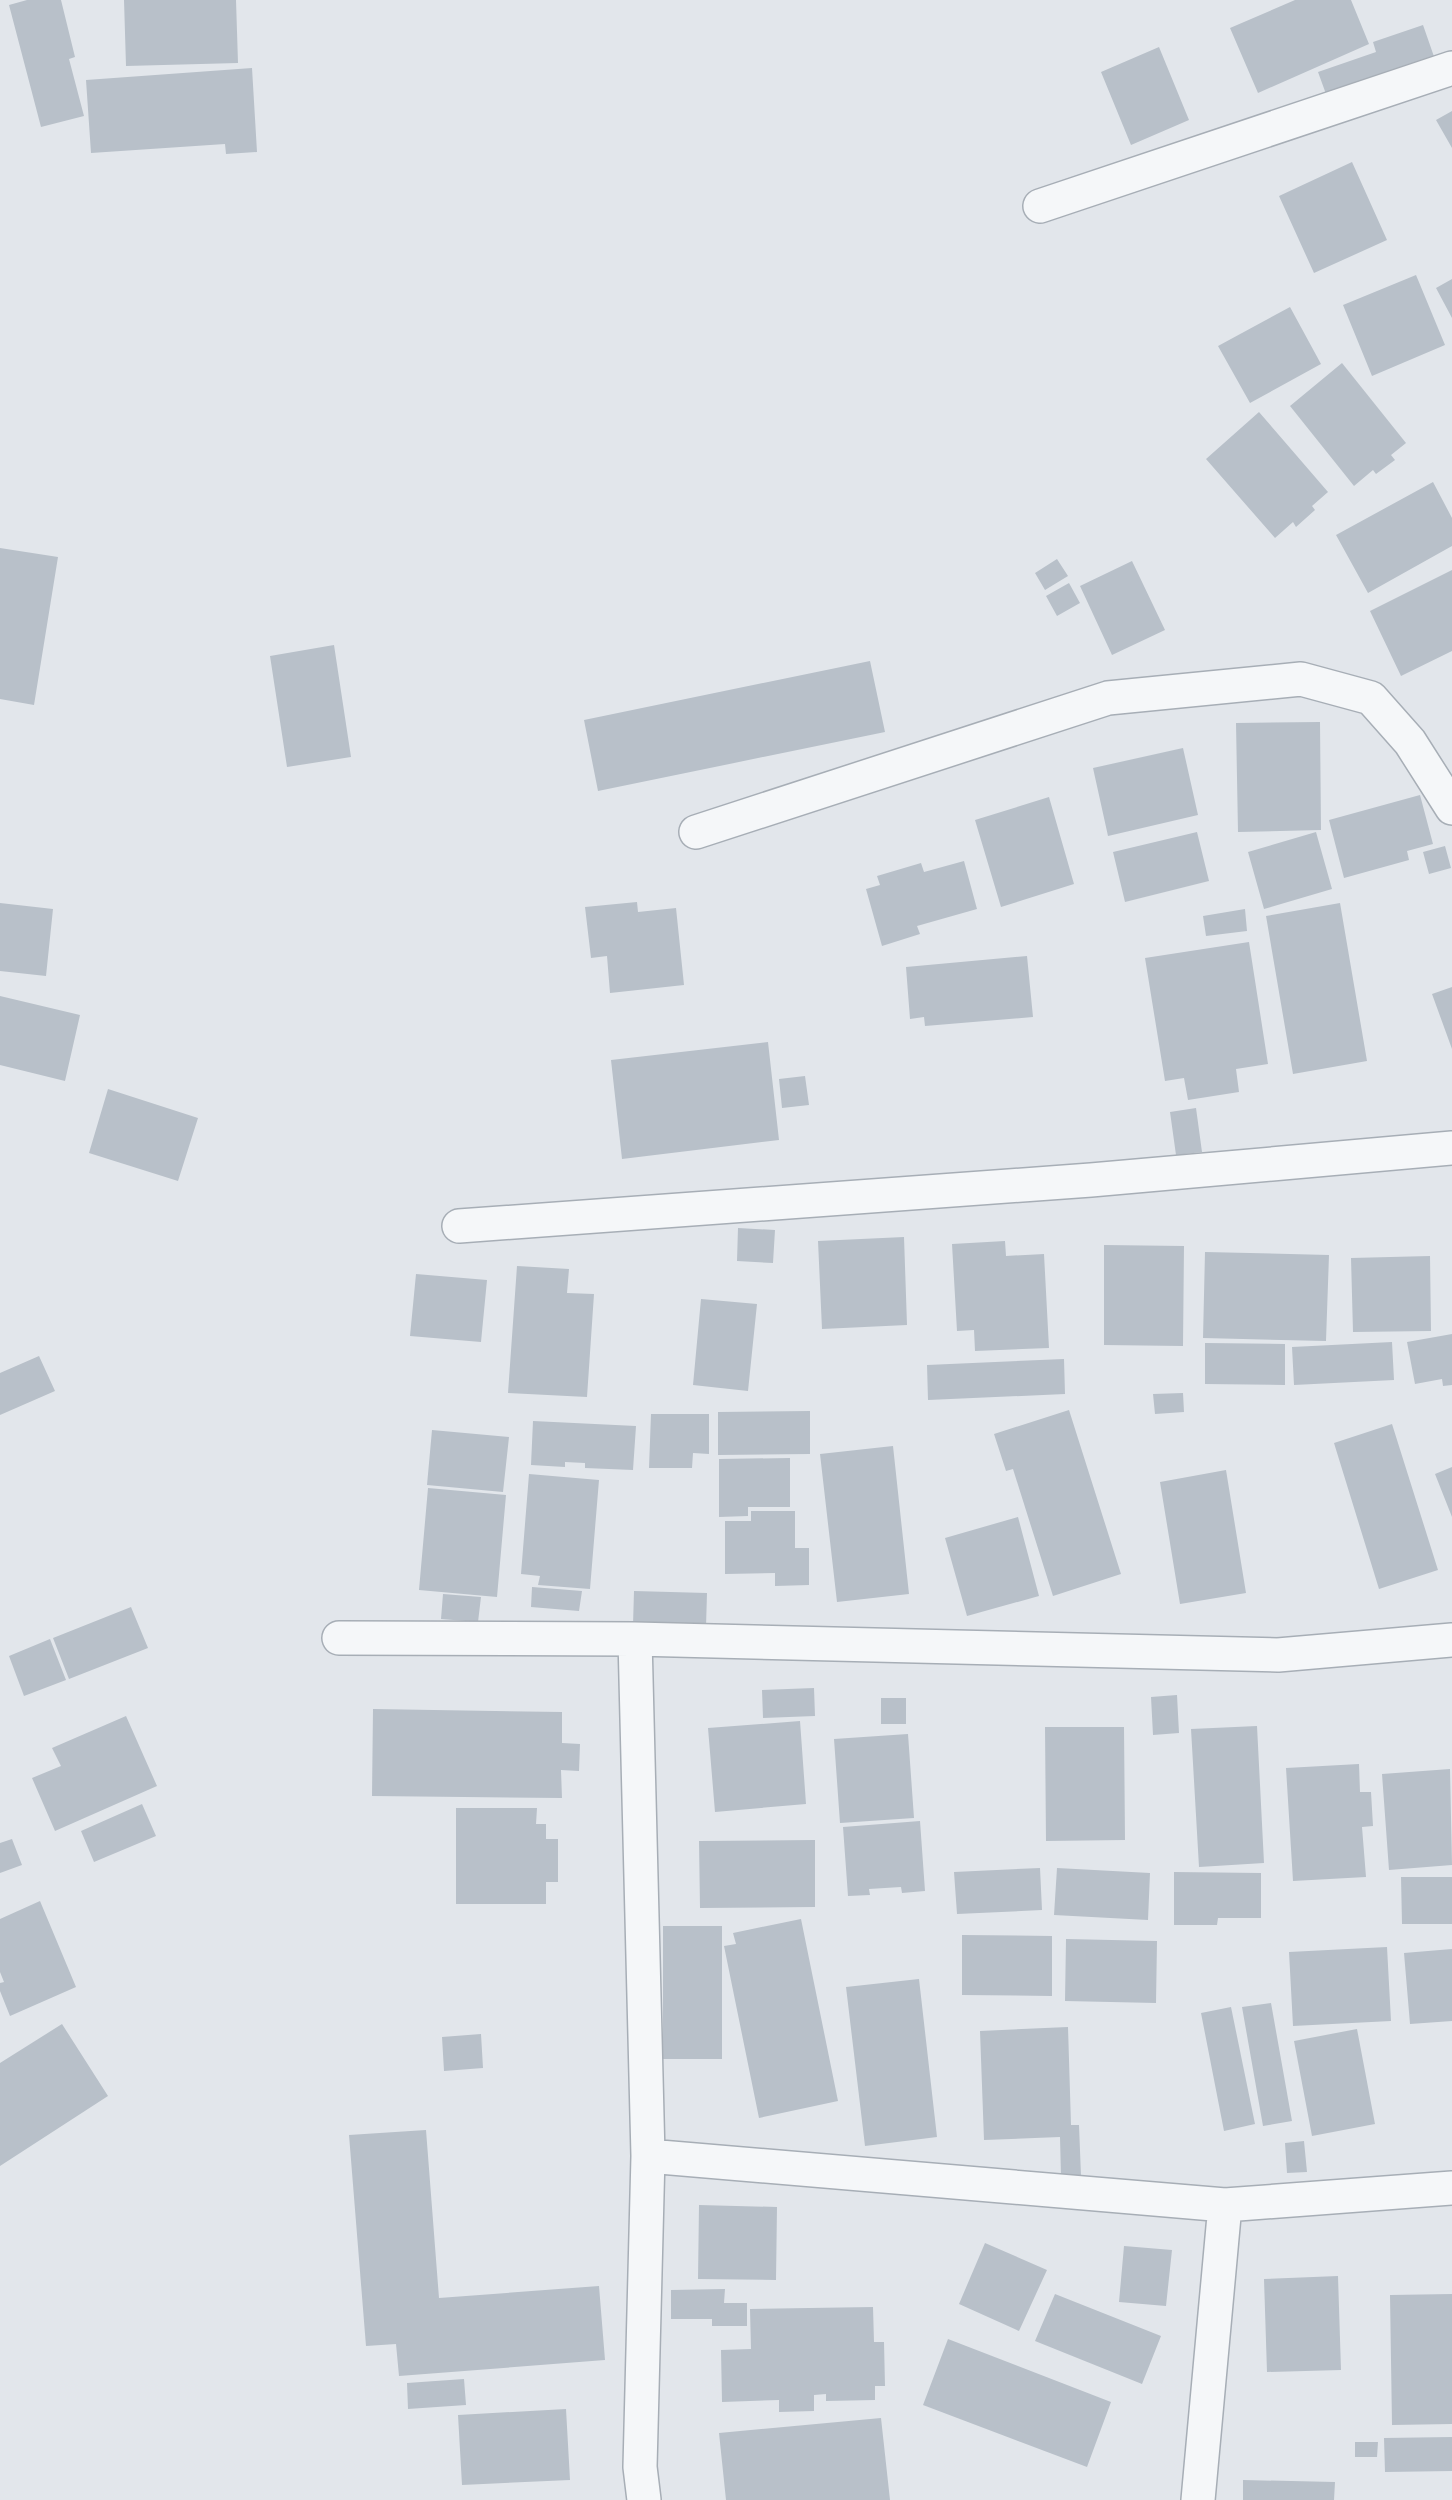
<svg xmlns="http://www.w3.org/2000/svg" width="1452" height="2500" font-family="'Open Sans',sans-serif">
<rect width="100%" height="100%" fill="#e2e6eb"/>
<path fill="#b8c0c9" d="M 27,0 L 61,0 L 75,57 L 69,59 L 84,116 L 41,127 L 9,5 Z
M 124,0 L 236,0 L 238,63 L 126,66 Z
M 1295,0 L 1351,0 L 1369,44 L 1258,93 L 1230,28 Z
M 1423,25 L 1438,68 L 1330,105 L 1318,72 L 1376,52 L 1373,42 Z
M 1159,47 L 1189,120 L 1131,145 L 1101,72 Z
M 252,68 L 257,152 L 226,154 L 225,144 L 91,153 L 86,80 Z
M 1452,111 L 1452,148 L 1436,120 Z
M 1352,162 L 1387,240 L 1314,273 L 1279,196 Z
M 1416,275 L 1445,345 L 1372,376 L 1343,305 Z
M 1452,279 L 1452,318 L 1436,288 Z
M 1290,307 L 1321,364 L 1250,403 L 1218,346 Z
M 1342,363 L 1406,443 L 1391,455 L 1395,460 L 1376,474 L 1373,470 L 1354,486 L 1290,406 Z
M 1259,412 L 1328,492 L 1312,506 L 1315,510 L 1296,527 L 1293,522 L 1275,538 L 1206,459 Z
M 1433,482 L 1452,518 L 1452,546 L 1368,593 L 1336,535 Z
M 0,548 L 58,557 L 34,705 L 0,699 Z
M 1057,559 L 1068,576 L 1045,590 L 1035,573 Z
M 1132,561 L 1165,630 L 1112,655 L 1080,586 Z
M 1452,570 L 1452,651 L 1401,676 L 1370,611 Z
M 1069,583 L 1080,603 L 1057,616 L 1046,596 Z
M 334,645 L 351,757 L 287,767 L 270,656 Z
M 870,661 L 885,732 L 598,791 L 584,720 Z
M 1320,722 L 1321,830 L 1238,832 L 1236,723 Z
M 1183,748 L 1198,815 L 1108,836 L 1093,768 Z
M 1420,795 L 1433,844 L 1407,851 L 1409,860 L 1344,878 L 1329,820 Z
M 1049,797 L 1074,884 L 1001,907 L 975,820 Z
M 1197,832 L 1209,881 L 1125,902 L 1113,852 Z
M 1316,832 L 1332,889 L 1264,909 L 1248,852 Z
M 1445,846 L 1451,868 L 1429,874 L 1423,852 Z
M 964,861 L 977,909 L 917,926 L 920,934 L 882,946 L 866,889 L 880,885 L 877,876 L 921,863 L 924,872 Z
M 637,902 L 638,912 L 676,908 L 684,985 L 610,993 L 607,956 L 591,958 L 585,907 Z
M 0,903 L 53,909 L 46,976 L 0,971 Z
M 1340,903 L 1367,1061 L 1293,1074 L 1266,916 Z
M 1245,909 L 1247,931 L 1206,936 L 1203,916 Z
M 1249,942 L 1268,1064 L 1236,1069 L 1239,1092 L 1188,1100 L 1184,1078 L 1165,1081 L 1145,958 Z
M 1027,956 L 1033,1017 L 925,1026 L 924,1017 L 910,1019 L 906,967 Z
M 1452,987 L 1452,1049 L 1432,994 Z
M 0,996 L 80,1015 L 65,1081 L 0,1065 Z
M 768,1042 L 779,1140 L 622,1159 L 611,1060 Z
M 805,1076 L 809,1105 L 782,1108 L 779,1079 Z
M 108,1089 L 198,1118 L 178,1181 L 89,1153 Z
M 1196,1108 L 1202,1152 L 1176,1155 L 1170,1112 Z
M 738,1228 L 775,1230 L 773,1263 L 737,1261 Z
M 904,1237 L 907,1325 L 822,1329 L 818,1241 Z
M 1005,1241 L 1006,1256 L 1044,1254 L 1049,1348 L 975,1351 L 974,1330 L 957,1331 L 952,1244 Z
M 1104,1245 L 1184,1246 L 1183,1346 L 1104,1345 Z
M 1205,1252 L 1329,1255 L 1326,1341 L 1203,1338 Z
M 1430,1256 L 1431,1331 L 1353,1332 L 1351,1258 Z
M 517,1266 L 569,1269 L 567,1293 L 594,1294 L 587,1397 L 508,1393 Z
M 416,1274 L 487,1280 L 481,1342 L 410,1336 Z
M 701,1299 L 757,1304 L 748,1391 L 693,1385 Z
M 1452,1334 L 1452,1385 L 1443,1386 L 1442,1379 L 1415,1384 L 1407,1342 Z
M 1392,1342 L 1394,1380 L 1294,1385 L 1292,1347 Z
M 1205,1343 L 1285,1344 L 1285,1385 L 1205,1384 Z
M 39,1356 L 55,1391 L 0,1415 L 0,1373 Z
M 1064,1359 L 1065,1394 L 928,1400 L 927,1365 Z
M 1183,1393 L 1184,1412 L 1155,1414 L 1153,1394 Z
M 1069,1410 L 1121,1574 L 1053,1596 L 1013,1469 L 1006,1471 L 994,1434 Z
M 810,1411 L 810,1454 L 718,1455 L 718,1412 Z
M 651,1414 L 709,1414 L 709,1454 L 693,1453 L 692,1468 L 649,1468 Z
M 533,1421 L 636,1426 L 633,1470 L 585,1468 L 585,1463 L 565,1462 L 565,1467 L 531,1465 Z
M 1392,1424 L 1438,1570 L 1379,1589 L 1334,1443 Z
M 432,1430 L 509,1437 L 503,1492 L 427,1485 Z
M 893,1446 L 909,1594 L 837,1602 L 820,1454 Z
M 790,1458 L 790,1507 L 748,1507 L 748,1516 L 719,1517 L 719,1459 Z
M 1452,1467 L 1452,1517 L 1435,1474 Z
M 1226,1470 L 1246,1593 L 1180,1604 L 1160,1482 Z
M 529,1474 L 599,1480 L 590,1589 L 538,1585 L 540,1576 L 521,1574 Z
M 428,1488 L 506,1495 L 497,1597 L 419,1590 Z
M 751,1511 L 795,1511 L 795,1548 L 809,1548 L 809,1585 L 775,1586 L 775,1573 L 725,1574 L 725,1521 L 751,1521 Z
M 1018,1517 L 1039,1596 L 967,1616 L 945,1538 Z
M 532,1587 L 582,1591 L 579,1611 L 531,1607 Z
M 634,1591 L 707,1593 L 706,1627 L 633,1625 Z
M 443,1594 L 481,1597 L 478,1622 L 441,1619 Z
M 131,1607 L 148,1648 L 69,1679 L 53,1638 Z
M 50,1639 L 66,1680 L 24,1696 L 9,1656 Z
M 814,1688 L 815,1716 L 763,1718 L 762,1690 Z
M 1177,1695 L 1179,1733 L 1153,1735 L 1151,1697 Z
M 881,1698 L 906,1698 L 906,1724 L 881,1724 Z
M 373,1709 L 562,1712 L 562,1743 L 580,1744 L 579,1771 L 561,1770 L 562,1798 L 372,1796 Z
M 126,1716 L 157,1786 L 55,1831 L 32,1778 L 61,1766 L 52,1748 Z
M 800,1721 L 806,1804 L 715,1812 L 708,1728 Z
M 1257,1726 L 1264,1863 L 1199,1867 L 1191,1729 Z
M 1045,1727 L 1124,1727 L 1125,1840 L 1046,1841 Z
M 908,1734 L 914,1818 L 840,1823 L 834,1739 Z
M 1359,1764 L 1360,1792 L 1371,1792 L 1373,1826 L 1362,1827 L 1366,1877 L 1293,1881 L 1286,1768 Z
M 1450,1769 L 1452,1865 L 1389,1870 L 1382,1774 Z
M 142,1804 L 156,1836 L 94,1862 L 81,1831 Z
M 456,1808 L 537,1808 L 536,1824 L 546,1824 L 546,1839 L 558,1839 L 558,1882 L 546,1882 L 546,1904 L 456,1904 Z
M 920,1821 L 925,1891 L 902,1893 L 901,1887 L 869,1889 L 870,1895 L 848,1896 L 843,1827 Z
M 12,1839 L 22,1865 L 0,1873 L 0,1843 Z
M 815,1840 L 815,1907 L 700,1908 L 699,1841 Z
M 1040,1868 L 1042,1910 L 957,1914 L 954,1872 Z
M 1057,1868 L 1150,1873 L 1148,1920 L 1054,1915 Z
M 1174,1872 L 1261,1873 L 1261,1918 L 1218,1918 L 1217,1925 L 1174,1925 Z
M 1401,1877 L 1452,1877 L 1452,1924 L 1402,1924 Z
M 40,1901 L 76,1987 L 10,2016 L 0,1991 L 0,1983 L 4,1982 L 0,1972 L 0,1919 Z
M 801,1919 L 838,2101 L 759,2118 L 724,1946 L 736,1944 L 733,1933 Z
M 663,1926 L 722,1926 L 722,2059 L 663,2059 Z
M 962,1935 L 1052,1936 L 1052,1996 L 962,1995 Z
M 1066,1939 L 1157,1941 L 1156,2003 L 1065,2001 Z
M 1387,1947 L 1391,2021 L 1293,2026 L 1289,1952 Z
M 1452,1949 L 1452,2021 L 1410,2024 L 1404,1953 Z
M 919,1979 L 937,2137 L 865,2146 L 846,1987 Z
M 1271,2003 L 1292,2121 L 1263,2126 L 1242,2007 Z
M 1231,2007 L 1255,2124 L 1224,2131 L 1201,2013 Z
M 62,2024 L 108,2096 L 0,2166 L 0,2063 Z
M 1068,2027 L 1071,2125 L 1079,2125 L 1081,2176 L 1061,2176 L 1060,2137 L 984,2140 L 980,2031 Z
M 1357,2029 L 1375,2124 L 1312,2136 L 1294,2041 Z
M 481,2034 L 483,2068 L 444,2071 L 442,2037 Z
M 426,2130 L 439,2298 L 599,2286 L 605,2360 L 399,2376 L 396,2344 L 366,2346 L 349,2135 Z
M 1304,2141 L 1307,2172 L 1287,2173 L 1285,2143 Z
M 699,2205 L 777,2207 L 776,2280 L 698,2279 Z
M 985,2243 L 1047,2270 L 1019,2331 L 959,2304 Z
M 1124,2246 L 1172,2250 L 1166,2306 L 1119,2302 Z
M 1338,2276 L 1341,2370 L 1267,2372 L 1264,2279 Z
M 725,2289 L 724,2303 L 747,2303 L 747,2326 L 712,2326 L 712,2319 L 671,2319 L 671,2290 Z
M 1055,2294 L 1161,2336 L 1142,2384 L 1035,2341 Z
M 1452,2294 L 1452,2424 L 1392,2425 L 1390,2295 Z
M 873,2307 L 874,2342 L 884,2342 L 885,2386 L 875,2386 L 875,2400 L 826,2401 L 826,2394 L 814,2395 L 814,2411 L 779,2412 L 779,2400 L 722,2402 L 721,2350 L 751,2349 L 750,2309 Z
M 948,2339 L 1111,2402 L 1087,2467 L 923,2405 Z
M 464,2379 L 466,2405 L 408,2409 L 407,2383 Z
M 566,2409 L 570,2480 L 462,2485 L 458,2415 Z
M 881,2418 L 890,2500 L 726,2500 L 719,2433 Z
M 1452,2437 L 1452,2471 L 1385,2472 L 1384,2438 Z
M 1355,2442 L 1378,2442 L 1377,2457 L 1355,2457 Z
M 1243,2480 L 1335,2482 L 1334,2500 L 1243,2500 Z"/>
<g fill="none" stroke-linecap="round" stroke-linejoin="round">
<g stroke="#a7aeb6" stroke-width="36">
<path id="minor" d="M 1040,206 L 1452,68
M 696,832 L 1108,698 L 1301,679 L 1371,698 L 1410,742 L 1452,808
M 459,1226 L 1091,1180 L 1452,1148
M 339,1638 L 635,1639 L 1278,1655 L 1452,1640
M 635,1639 L 648,2156 L 640,2467 L 644,2500
M 648,2156 L 1225,2205 L 1452,2188
M 1198,2500 L 1225,2205"/>
</g>
<use href="#minor" stroke="#f5f7f9" stroke-width="33"/>
</g>
</svg>
